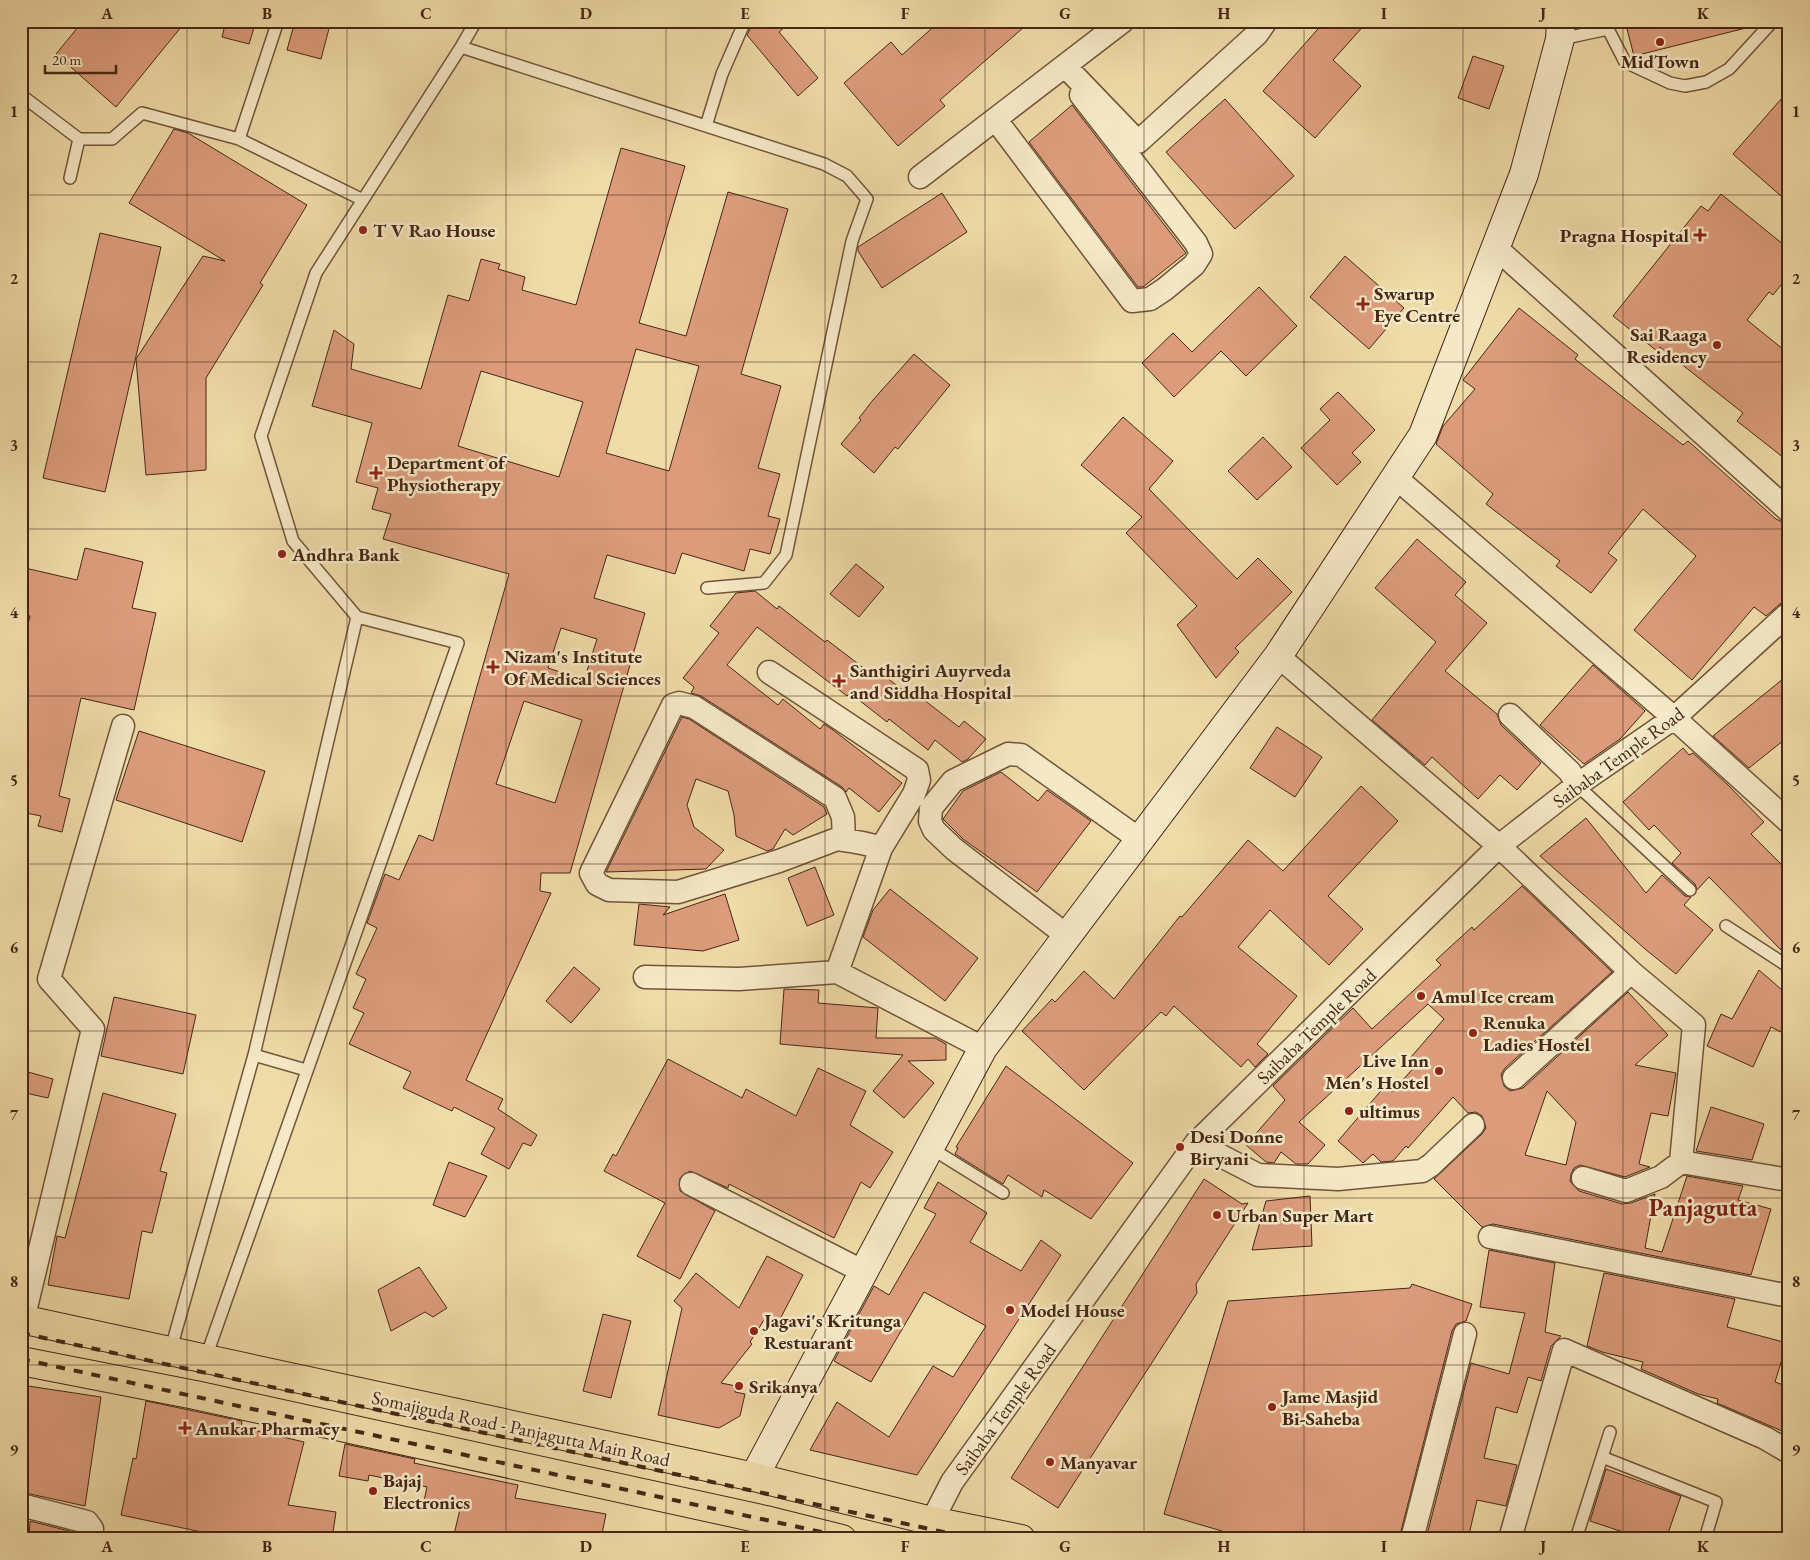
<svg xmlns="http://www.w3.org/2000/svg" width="1810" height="1560" font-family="'EB Garamond',serif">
<rect width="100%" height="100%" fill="#efdba8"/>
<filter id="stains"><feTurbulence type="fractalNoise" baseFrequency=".004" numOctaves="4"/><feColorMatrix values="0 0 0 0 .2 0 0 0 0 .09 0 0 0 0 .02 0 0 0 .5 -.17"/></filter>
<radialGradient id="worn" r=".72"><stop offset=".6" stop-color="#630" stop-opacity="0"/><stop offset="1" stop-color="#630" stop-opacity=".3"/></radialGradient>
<path fill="#dc9c7c" stroke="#472715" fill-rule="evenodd" d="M 83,21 L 186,21 L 116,107 L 56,54 Z
M 226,21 L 256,21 L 249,44 L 222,37 Z
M 295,21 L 331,21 L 321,59 L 287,50 Z
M 758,21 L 792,21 L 779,32 L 818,78 L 798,96 L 747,35 L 750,29 Z
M 940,21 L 1031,21 L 940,100 L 945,106 L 898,146 L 844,83 L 891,42 L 902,55 Z
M 1325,21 L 1368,21 L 1333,60 L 1361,86 L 1315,138 L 1263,91 Z
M 1625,21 L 1745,21 L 1746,28 L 1634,56 Z
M 1473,56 L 1504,66 L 1489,109 L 1458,98 Z
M 1789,90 L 1789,203 L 1733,154 Z
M 1225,99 L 1294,176 L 1235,229 L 1166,152 Z
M 1072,105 L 1186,253 L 1143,287 L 1138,287 L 1029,142 Z
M 174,129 L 188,133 L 307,205 L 260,283 L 263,285 L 206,378 L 206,470 L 146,475 L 136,359 L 203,256 L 225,261 L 129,203 Z
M 621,148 L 685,166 L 639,323 L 686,336 L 728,192 L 788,209 L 741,374 L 781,386 L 758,468 L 780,474 L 768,516 L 780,519 L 770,554 L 750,549 L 744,571 L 682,553 L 675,574 L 607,555 L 594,598 L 645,613 L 570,873 L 541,873 L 540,891 L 551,893 L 466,1080 L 503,1099 L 498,1109 L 537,1135 L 531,1146 L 523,1143 L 509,1169 L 481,1154 L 495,1128 L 454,1107 L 452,1111 L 403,1088 L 411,1072 L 349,1044 L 364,1013 L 353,1008 L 366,979 L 356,974 L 377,928 L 367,923 L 385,874 L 399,880 L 419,835 L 433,841 L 509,574 L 383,539 L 391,514 L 372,509 L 378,488 L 356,482 L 372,423 L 312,406 L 334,330 L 354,344 L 351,369 L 421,389 L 448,295 L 469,301 L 481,259 L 500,264 L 498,269 L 525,277 L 522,290 L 576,305 ZM 636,349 L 699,366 L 669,471 L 606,453 ZM 481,371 L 583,402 L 559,477 L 458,446 ZM 561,628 L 597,639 L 584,680 L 548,668 ZM 524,701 L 582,720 L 555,803 L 496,784 Z
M 942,193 L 967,232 L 882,288 L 858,251 L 858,247 Z
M 1721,194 L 1789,249 L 1789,275 L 1773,295 L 1769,292 L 1747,320 L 1789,354 L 1789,462 L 1737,421 L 1743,413 L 1660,347 L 1657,351 L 1613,316 L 1701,206 L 1708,211 Z
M 100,233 L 161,247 L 105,492 L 43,478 Z
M 1345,256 L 1404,308 L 1369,349 L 1310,297 Z
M 1259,287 L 1297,326 L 1246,376 L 1221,351 L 1174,397 L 1142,363 L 1173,333 L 1192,352 Z
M 1519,308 L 1578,355 L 1575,359 L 1683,445 L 1688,441 L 1776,519 L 1789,525 L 1789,600 L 1781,603 L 1766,616 L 1754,607 L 1692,680 L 1634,630 L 1696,556 L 1643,509 L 1608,553 L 1617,560 L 1591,593 L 1556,566 L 1560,561 L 1486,504 L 1493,494 L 1436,444 L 1443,426 L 1475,389 L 1463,380 Z
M 914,354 L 950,385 L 898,449 L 895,447 L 874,473 L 841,444 L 861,420 L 859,418 L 873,400 Z
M 1338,392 L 1375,430 L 1352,453 L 1361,462 L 1337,485 L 1301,448 L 1330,420 L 1320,409 Z
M 1123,417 L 1173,461 L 1149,489 L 1237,579 L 1258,558 L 1292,592 L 1235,648 L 1239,652 L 1216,678 L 1177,625 L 1197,606 L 1126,533 L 1142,517 L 1081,465 Z
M 1263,437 L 1292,467 L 1257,500 L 1228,471 Z
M 1417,539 L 1466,582 L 1455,595 L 1487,623 L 1445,671 L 1497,714 L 1501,725 L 1541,763 L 1517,790 L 1500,775 L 1478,799 L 1432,757 L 1425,765 L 1372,720 L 1436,642 L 1375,588 Z
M 85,548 L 143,562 L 132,608 L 156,613 L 134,710 L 81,698 L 59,796 L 70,799 L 62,832 L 38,826 L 41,816 L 21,812 L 21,652 L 30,616 L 21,614 L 21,582 L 25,568 L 77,580 Z
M 856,564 L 884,587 L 859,617 L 830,594 Z
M 755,591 L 777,609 L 779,606 L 825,642 L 827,640 L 874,676 L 878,671 L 912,697 L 915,693 L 959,727 L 964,721 L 986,739 L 968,759 L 962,762 L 935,740 L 928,750 L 889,719 L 887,722 L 850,693 L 847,696 L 757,627 L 727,665 L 778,705 L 783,699 L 820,729 L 824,724 L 833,730 L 902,783 L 879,812 L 849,788 L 846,792 L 842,787 L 701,696 L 691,693 L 694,687 L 683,678 L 719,633 L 710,626 L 736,593 Z
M 1593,665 L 1645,711 L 1620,739 L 1584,764 L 1540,725 Z
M 1789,674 L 1789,736 L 1749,768 L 1713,736 Z
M 682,717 L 689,719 L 824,807 L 827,814 L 793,835 L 785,829 L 773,849 L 767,851 L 736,836 L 734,815 L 728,791 L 696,779 L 687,805 L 694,827 L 724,850 L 706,869 L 606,872 Z
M 1277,727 L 1322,757 L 1295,797 L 1250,768 Z
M 139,731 L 265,771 L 242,842 L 116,800 Z
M 1683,748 L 1689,755 L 1693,753 L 1728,785 L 1764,822 L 1751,834 L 1789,872 L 1789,958 L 1709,877 L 1697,890 L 1695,884 L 1672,863 L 1681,853 L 1654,825 L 1649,830 L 1623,802 Z
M 1001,772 L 1038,801 L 1047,790 L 1091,821 L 1037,892 L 963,839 L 943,819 L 963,791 Z
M 1361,786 L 1398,821 L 1328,896 L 1363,929 L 1329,965 L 1270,910 L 1238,947 L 1297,996 L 1257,1044 L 1268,1054 L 1255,1067 L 1248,1059 L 1241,1067 L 1174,1006 L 1166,1016 L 1161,1012 L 1084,1090 L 1022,1031 L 1052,999 L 1055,1002 L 1084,971 L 1114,999 L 1180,916 L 1182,917 L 1248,840 L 1283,871 Z
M 1586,818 L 1646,893 L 1662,875 L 1685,896 L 1691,897 L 1684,905 L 1713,930 L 1676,974 L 1645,949 L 1540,856 Z
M 815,867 L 834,915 L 807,926 L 788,878 Z
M 1522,886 L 1612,972 L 1505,1068 L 1501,1074 L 1504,1086 L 1510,1091 L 1523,1088 L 1628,992 L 1668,1035 L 1635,1065 L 1676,1073 L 1668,1116 L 1651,1113 L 1639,1164 L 1650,1167 L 1625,1177 L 1580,1165 L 1574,1168 L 1571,1174 L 1570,1181 L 1579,1191 L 1622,1204 L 1631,1203 L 1655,1194 L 1645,1248 L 1662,1252 L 1687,1176 L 1743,1186 L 1738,1200 L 1771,1209 L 1751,1275 L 1493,1224 L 1482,1227 L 1434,1179 L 1482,1134 L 1486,1128 L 1482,1116 L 1476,1112 L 1468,1113 L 1453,1097 L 1408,1148 L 1406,1146 L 1393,1161 L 1381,1162 L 1373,1154 L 1363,1163 L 1338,1141 L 1385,1086 L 1392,1092 L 1418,1063 L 1411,1057 L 1444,1019 L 1428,1004 L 1299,1122 L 1325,1145 L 1308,1164 L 1296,1164 L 1281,1152 L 1274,1163 L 1266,1162 L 1246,1145 L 1285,1100 L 1273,1086 L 1353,1008 L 1372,1029 L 1441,965 L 1436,960 L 1472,927 L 1474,930 ZM 1547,1091 L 1576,1122 L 1566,1165 L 1525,1155 Z
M 890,889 L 978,958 L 945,1001 L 863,937 L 873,910 Z
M 725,894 L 739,940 L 703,951 L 634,945 L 639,904 L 670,907 L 663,915 Z
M 574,967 L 600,989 L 571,1023 L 546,1001 Z
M 1759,970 L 1789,996 L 1789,1036 L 1771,1027 L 1753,1067 L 1707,1046 L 1721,1014 L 1732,1019 Z
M 784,989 L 819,990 L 818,1003 L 878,1008 L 876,1038 L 935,1038 L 946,1044 L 946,1060 L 908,1061 L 934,1083 L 904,1118 L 873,1091 L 903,1055 L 780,1044 Z
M 114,997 L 196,1015 L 183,1074 L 101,1056 Z
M 668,1059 L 742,1098 L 746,1089 L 796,1116 L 818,1068 L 866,1091 L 850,1125 L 893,1152 L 870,1188 L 861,1182 L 834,1238 L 729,1184 L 728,1188 L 690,1171 L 680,1178 L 680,1191 L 715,1211 L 680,1279 L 637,1256 L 665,1203 L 604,1171 L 613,1154 L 616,1156 Z
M 1006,1066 L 1133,1163 L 1091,1219 L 1044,1190 L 1042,1197 L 1008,1175 L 1003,1184 L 955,1154 L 958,1148 L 956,1147 Z
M 21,1070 L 53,1079 L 48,1098 L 21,1092 Z
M 103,1093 L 176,1114 L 160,1171 L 167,1173 L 152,1233 L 142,1231 L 129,1299 L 48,1285 L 57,1236 L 65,1238 Z
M 1711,1107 L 1764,1124 L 1752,1160 L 1696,1151 Z
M 449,1162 L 487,1176 L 465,1217 L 433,1205 Z
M 1204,1179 L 1242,1204 L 1248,1203 L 1196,1284 L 1197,1293 L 1058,1508 L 1011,1478 Z
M 938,1182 L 987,1213 L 970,1242 L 1021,1271 L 1041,1240 L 1061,1255 L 917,1475 L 810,1450 L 837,1402 L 889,1437 L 933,1366 L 953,1377 L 986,1326 L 924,1292 L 871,1382 L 834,1361 L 874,1286 L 889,1295 L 936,1214 L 924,1208 Z
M 1310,1196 L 1312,1246 L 1252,1250 L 1266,1201 Z
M 1489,1250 L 1555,1263 L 1545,1332 L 1561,1336 L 1551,1346 L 1541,1381 L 1528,1377 L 1517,1413 L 1496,1407 L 1484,1458 L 1517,1465 L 1506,1506 L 1477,1500 L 1468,1539 L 1426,1539 L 1471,1363 L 1509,1374 L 1525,1313 L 1480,1307 Z
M 767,1256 L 803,1275 L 779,1321 L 773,1318 L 769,1323 L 764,1320 L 750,1342 L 752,1344 L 721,1383 L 736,1386 L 735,1392 L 745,1394 L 740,1416 L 719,1428 L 658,1415 L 682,1308 L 674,1301 L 696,1273 L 739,1308 Z
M 419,1267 L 447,1308 L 433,1317 L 425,1312 L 391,1331 L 378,1290 Z
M 1604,1273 L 1735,1299 L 1727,1327 L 1787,1343 L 1775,1382 L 1789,1387 L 1789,1434 L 1717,1403 L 1718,1399 L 1698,1394 L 1641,1369 L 1643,1362 L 1602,1352 L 1587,1346 Z
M 1412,1284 L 1472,1304 L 1466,1321 L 1456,1324 L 1452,1331 L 1399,1539 L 1249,1539 L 1164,1514 L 1228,1301 L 1410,1288 Z
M 603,1314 L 631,1321 L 611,1398 L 583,1391 Z
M 28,1386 L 101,1397 L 85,1506 L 21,1492 L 26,1451 L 21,1450 L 21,1436 Z
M 146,1401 L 242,1421 L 241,1427 L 304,1442 L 288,1505 L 336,1512 L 332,1539 L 235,1539 L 121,1515 L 133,1458 L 136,1459 Z
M 345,1444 L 415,1459 L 414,1463 L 518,1485 L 515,1498 L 606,1514 L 601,1539 L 453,1539 L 460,1509 L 424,1501 L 427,1487 L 369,1475 L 368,1481 L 339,1476 Z
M 1606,1469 L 1681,1496 L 1666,1539 L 1644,1539 L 1590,1521 Z
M 30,1521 L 73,1532 L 72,1539 L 29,1539 Z"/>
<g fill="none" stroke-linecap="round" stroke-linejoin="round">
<g stroke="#71543a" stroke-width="14">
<path id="lane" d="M 1607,21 L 1608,29 L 1625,62 L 1670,83 L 1685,86 L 1706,82 L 1729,69 L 1773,21
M 1561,39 L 1608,29
M 461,47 L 476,21
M 21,95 L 79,139 L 70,178
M 706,126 L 722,74 L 745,21
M 79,139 L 112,139 L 142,113 L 239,139 L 363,200
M 239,139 L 278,21
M 1577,785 L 1690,890
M 1726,926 L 1789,967
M 254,1055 L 306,1070
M 929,1147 L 1003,1193
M 170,1352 L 254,1055 L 357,617
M 205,1360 L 458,643 L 357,617 L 293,541 L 261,436 L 316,273 L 461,47 L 824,164 L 847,176 L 867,199 L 852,241 L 786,555 L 764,583 L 707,588
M 1602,1457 L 1716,1502 L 1705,1539
M 1576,1539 L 1610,1432"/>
</g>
<g stroke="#71543a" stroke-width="25">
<path id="street" d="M 1065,66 L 1138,142 L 1257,34 L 1266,21
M 996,120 L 1132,301 L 1150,299 L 1165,289 L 1194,265 L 1201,254 L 1196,243 L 1081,95
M 920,177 L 1123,21
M 1495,247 L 1789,511
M 1395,477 L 1674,718 L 1789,822
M 1278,656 L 1499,846 L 1631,972 L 1694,1025 L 1681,1162 L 1789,1180
M 769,672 L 917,770 L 919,780 L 914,794 L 881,848 L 837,972 L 983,1048
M 1510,715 L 1570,772 L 1577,785
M 844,840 L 843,817 L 835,798 L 694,707 L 679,703 L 673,705 L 591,873 L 597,884 L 609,890 L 678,892 L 779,861 L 837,839 C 853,841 866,843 881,848
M 1066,935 L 954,849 L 934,830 L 930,821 L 931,808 L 953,781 L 1008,754 L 1021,755 L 1139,839
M 645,977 L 739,979 L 837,972
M 1514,1078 L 1631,972
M 1196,1143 L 1258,1175 L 1338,1179 L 1422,1171 L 1431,1165 L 1473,1125
M 1583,1178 L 1626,1191 L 1661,1177 L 1681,1162
M 691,1184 L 864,1272
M 1490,1237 L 1789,1296
M 23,1320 L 93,1029 L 49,979 L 123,726
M 21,1505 L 87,1522 L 92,1529 L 90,1539
M 932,1521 L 952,1482 L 1196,1143 L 1499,846 L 1577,785 L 1674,718 L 1789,613
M 762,1539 L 770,1521
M 1412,1539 L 1465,1334
M 1510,1539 L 1564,1350 L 1765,1438 L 1789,1452"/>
</g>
<g stroke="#472715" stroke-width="30">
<path id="secondary" d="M 754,1477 L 983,1048 L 1278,656 L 1423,435 L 1524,174 L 1560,39 L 1561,21"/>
</g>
<g stroke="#472715" stroke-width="30">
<path id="highway" d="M 21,1319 L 754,1477 L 932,1521 L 1021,1539
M 21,1361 L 195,1395 L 770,1521 L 842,1539"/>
</g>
<use href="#lane" stroke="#f5e8c6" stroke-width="11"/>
<use href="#street" stroke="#f5e8c6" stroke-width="22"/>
<use href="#secondary" stroke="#f5e8c6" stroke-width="28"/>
<use href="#highway" stroke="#efdba8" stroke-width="28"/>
<path stroke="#472715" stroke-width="4" stroke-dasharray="9 9" stroke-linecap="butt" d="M 21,1333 L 976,1539
M 21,1359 L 854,1539"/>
</g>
<path fill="none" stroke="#472715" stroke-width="1" stroke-opacity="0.55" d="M 187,21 L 187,1539M 347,21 L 347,1539M 506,21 L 506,1539M 666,21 L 666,1539M 825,21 L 825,1539M 985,21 L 985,1539M 1144,21 L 1144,1539M 1304,21 L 1304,1539M 1463,21 L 1463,1539M 1623,21 L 1623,1539M 21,195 L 1789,195M 21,362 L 1789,362M 21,529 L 1789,529M 21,696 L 1789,696M 21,864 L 1789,864M 21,1031 L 1789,1031M 21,1198 L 1789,1198M 21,1365 L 1789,1365"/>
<g fill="#8f2418" stroke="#f5e8c6" stroke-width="2">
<circle cx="1660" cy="42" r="5"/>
<circle cx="363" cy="230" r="5"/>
<path d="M1697.5 227.5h5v5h5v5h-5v5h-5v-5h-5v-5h5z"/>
<path d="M1360.5 296.5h5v5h5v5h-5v5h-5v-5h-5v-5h5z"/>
<circle cx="1717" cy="345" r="5"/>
<path d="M373.5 465.5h5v5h5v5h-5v5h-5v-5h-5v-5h5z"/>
<circle cx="282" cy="554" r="5"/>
<path d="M490.5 659.5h5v5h5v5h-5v5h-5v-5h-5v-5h5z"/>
<path d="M836.5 673.5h5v5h5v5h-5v5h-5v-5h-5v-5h5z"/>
<circle cx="1421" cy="996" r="5"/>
<circle cx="1473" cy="1033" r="5"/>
<circle cx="1439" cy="1071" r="5"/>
<circle cx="1349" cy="1111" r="5"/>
<circle cx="1180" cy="1147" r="5"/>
<circle cx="1217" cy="1215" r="5"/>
<circle cx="1010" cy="1310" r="5"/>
<circle cx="754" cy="1331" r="5"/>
<circle cx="739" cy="1386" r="5"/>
<circle cx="1272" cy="1407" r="5"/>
<path d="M182.5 1420.5h5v5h5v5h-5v5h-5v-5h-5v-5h5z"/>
<circle cx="1050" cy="1462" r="5"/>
<circle cx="373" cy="1491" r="5"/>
</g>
<g text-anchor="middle" stroke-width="5" stroke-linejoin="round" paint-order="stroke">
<g font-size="19" font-weight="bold" fill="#472715" stroke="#f5e8c6" text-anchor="start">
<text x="1660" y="68" text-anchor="middle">MidTown</text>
<text x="373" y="237">T V Rao House</text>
<text x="1689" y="242" text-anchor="end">Pragna Hospital</text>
<text x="1374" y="300">Swarup<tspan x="1374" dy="22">Eye Centre</tspan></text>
<text x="1707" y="341" text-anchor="end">Sai Raaga<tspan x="1707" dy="22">Residency</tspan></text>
<text x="387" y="469">Department of<tspan x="387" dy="22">Physiotherapy</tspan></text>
<text x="292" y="561">Andhra Bank</text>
<text x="504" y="663">Nizam's Institute<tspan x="504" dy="22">Of Medical Sciences</tspan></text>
<text x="850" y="677">Santhigiri Auyrveda<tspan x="850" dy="22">and Siddha Hospital</tspan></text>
<text x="1431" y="1003">Amul Ice cream</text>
<text x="1483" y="1029">Renuka<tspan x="1483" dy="22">Ladies Hostel</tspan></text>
<text x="1429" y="1067" text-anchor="end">Live Inn<tspan x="1429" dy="22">Men's Hostel</tspan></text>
<text x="1359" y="1118">ultimus</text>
<text x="1190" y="1143">Desi Donne<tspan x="1190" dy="22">Biryani</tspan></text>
<text x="1227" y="1222">Urban Super Mart</text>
<text x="1020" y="1317">Model House</text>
<text x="764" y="1327">Jagavi's Kritunga<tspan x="764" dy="22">Restuarant</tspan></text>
<text x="749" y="1393">Srikanya</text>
<text x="1282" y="1403">Jame Masjid<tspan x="1282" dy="22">Bi-Saheba</tspan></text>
<text x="195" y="1435">Anukar Pharmacy</text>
<text x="1060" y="1469">Manyavar</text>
<text x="383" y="1487">Bajaj<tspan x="383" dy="22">Electronics</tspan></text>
</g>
<g font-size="19" fill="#472715" stroke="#f5e8c6">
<text transform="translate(1618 757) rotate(-36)" y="7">Saibaba Temple Road</text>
<text transform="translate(1316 1026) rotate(-44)" y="7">Saibaba Temple Road</text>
<text transform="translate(1005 1409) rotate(-54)" y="7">Saibaba Temple Road</text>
<text transform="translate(521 1428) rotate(12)" y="7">Somajiguda Road - Panjagutta Main Road</text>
</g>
<g font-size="24" font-weight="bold" fill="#7a1f14" stroke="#f5e8c6">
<text x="1703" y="1216">Panjagutta</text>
</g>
</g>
<rect width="1810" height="1560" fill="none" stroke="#efdba8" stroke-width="55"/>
<path d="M45 65v8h71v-8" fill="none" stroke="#472715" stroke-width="2.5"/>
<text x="52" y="65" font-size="15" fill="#472715" stroke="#f5e8c6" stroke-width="4" paint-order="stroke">20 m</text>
<rect x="28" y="28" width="1754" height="1504" fill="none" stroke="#472715" stroke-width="2"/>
<g font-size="16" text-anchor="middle" font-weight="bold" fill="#472715">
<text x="107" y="19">A</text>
<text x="267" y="19">B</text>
<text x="426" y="19">C</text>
<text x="586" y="19">D</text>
<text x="745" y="19">E</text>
<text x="905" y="19">F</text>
<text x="1065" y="19">G</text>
<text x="1224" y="19">H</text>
<text x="1384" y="19">I</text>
<text x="1543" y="19">J</text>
<text x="1703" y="19">K</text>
<text x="14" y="117">1</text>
<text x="1796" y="117">1</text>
<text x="14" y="284">2</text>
<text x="1796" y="284">2</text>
<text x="14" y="451">3</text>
<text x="1796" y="451">3</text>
<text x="14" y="618">4</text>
<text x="1796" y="618">4</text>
<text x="14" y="786">5</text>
<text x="1796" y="786">5</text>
<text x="14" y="953">6</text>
<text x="1796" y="953">6</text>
<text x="14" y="1120">7</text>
<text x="1796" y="1120">7</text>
<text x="14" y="1287">8</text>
<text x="1796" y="1287">8</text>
<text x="14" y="1455">9</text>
<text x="1796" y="1455">9</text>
<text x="107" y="1552">A</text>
<text x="267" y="1552">B</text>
<text x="426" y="1552">C</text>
<text x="586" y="1552">D</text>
<text x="745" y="1552">E</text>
<text x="905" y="1552">F</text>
<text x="1065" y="1552">G</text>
<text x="1224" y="1552">H</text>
<text x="1384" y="1552">I</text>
<text x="1543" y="1552">J</text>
<text x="1703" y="1552">K</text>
</g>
<rect width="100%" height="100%" filter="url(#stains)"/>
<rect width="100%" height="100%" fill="url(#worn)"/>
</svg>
